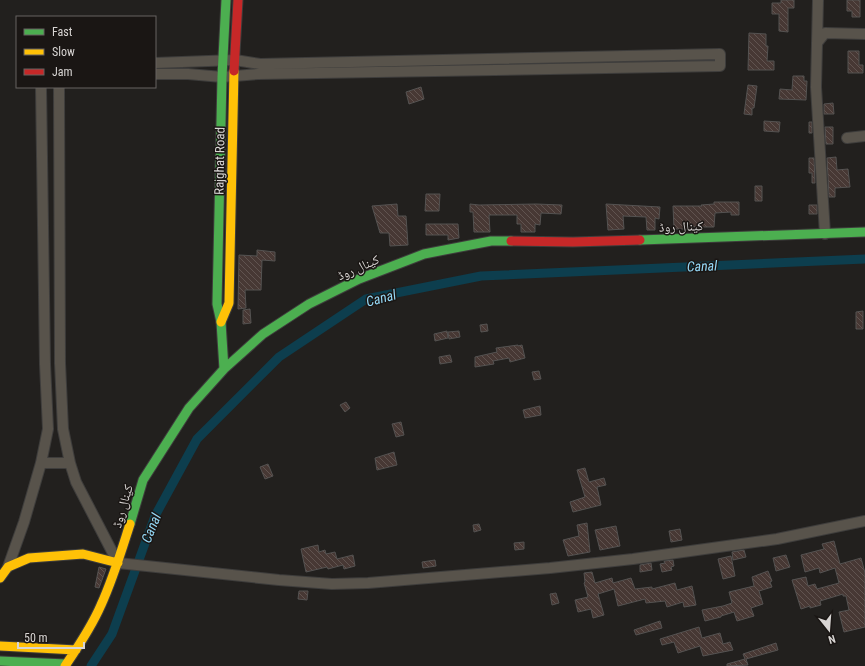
<svg xmlns="http://www.w3.org/2000/svg" width="865" height="666" font-family="'Roboto Condensed','Noto Naskh Arabic',sans-serif">
<defs>
<pattern id="building-back-hatch" width="6" height="6" patternUnits="userSpaceOnUse"><rect width="6" height="6" fill="#473834"/><path d="M-1 5l2 2M0 0l6 6M5-1l2 2" fill="none" stroke="#615450"/></pattern>
</defs>
<rect width="100%" height="100%" fill="#22201e"/>
<g fill="none" stroke-linecap="round" stroke-linejoin="round">
<path stroke="#0d3e4e" stroke-width="9" d="M 91,666 L 112,634 L 155,516 L 197,439 L 279,357 L 366,299 L 481,276 L 865,259"/>
</g>
<path fill="url(#building-back-hatch)" stroke="#545251" d="M 781,0 L 794,0 L 794,8 L 788,8 L 788,32 L 779,31 L 779,14 L 772,14 L 772,3 L 781,3 Z
M 847,0 L 860,0 L 860,17 L 852,17 L 852,11 L 847,11 Z
M 749,33 L 766,34 L 766,46 L 768,46 L 767,61 L 774,61 L 774,70 L 748,70 Z
M 848,51 L 859,51 L 859,65 L 863,65 L 863,73 L 848,73 Z
M 793,76 L 804,76 L 804,81 L 807,81 L 806,100 L 779,99 L 780,89 L 792,90 Z
M 748,85 L 757,86 L 754,108 L 752,108 L 752,115 L 744,114 Z
M 421,87 L 424,99 L 409,104 L 406,92 Z
M 833,103 L 834,114 L 824,114 L 824,104 Z
M 764,121 L 780,122 L 779,132 L 764,131 Z
M 809,122 L 812,122 L 812,133 L 809,133 Z
M 825,127 L 833,127 L 833,144 L 826,144 Z
M 836,157 L 837,170 L 848,169 L 850,187 L 835,188 L 835,197 L 829,197 L 827,158 Z
M 809,158 L 814,158 L 815,183 L 812,183 L 812,173 L 809,173 Z
M 755,186 L 762,186 L 762,201 L 755,201 Z
M 426,194 L 440,194 L 439,211 L 425,211 Z
M 714,202 L 739,202 L 739,215 L 731,215 L 731,212 L 715,213 L 714,227 L 687,227 L 687,229 L 674,229 L 673,206 L 702,206 L 701,205 L 714,204 Z
M 397,204 L 398,216 L 406,216 L 408,245 L 390,246 L 389,233 L 380,233 L 372,206 Z
M 470,204 L 479,205 L 536,204 L 562,205 L 561,214 L 541,213 L 540,225 L 535,224 L 535,232 L 521,232 L 521,224 L 517,224 L 517,215 L 489,215 L 490,232 L 474,232 L 473,212 L 470,212 Z
M 606,204 L 660,207 L 659,219 L 655,218 L 655,230 L 647,230 L 646,217 L 623,216 L 624,229 L 608,230 Z
M 809,205 L 817,205 L 817,214 L 809,214 Z
M 426,224 L 458,224 L 459,238 L 448,240 L 448,235 L 426,235 Z
M 257,250 L 275,252 L 275,261 L 262,260 L 261,290 L 245,290 L 246,308 L 238,309 L 239,255 L 257,256 Z
M 250,309 L 251,323 L 243,324 L 243,310 Z
M 863,311 L 863,329 L 856,329 L 856,312 Z
M 487,324 L 488,331 L 481,332 L 480,325 Z
M 447,331 L 448,338 L 435,341 L 434,334 Z
M 459,331 L 460,337 L 449,339 L 448,332 Z
M 518,345 L 518,346 L 522,345 L 525,358 L 510,362 L 509,358 L 493,361 L 494,364 L 475,367 L 475,357 L 497,352 L 496,348 Z
M 450,355 L 452,362 L 440,364 L 439,357 Z
M 539,371 L 541,379 L 534,380 L 532,372 Z
M 346,402 L 350,408 L 345,412 L 340,405 Z
M 540,406 L 541,415 L 525,418 L 523,410 Z
M 401,422 L 404,435 L 396,437 L 392,424 Z
M 394,452 L 397,465 L 377,470 L 375,458 Z
M 268,464 L 273,476 L 265,479 L 260,467 Z
M 585,468 L 589,482 L 604,478 L 606,485 L 597,487 L 601,505 L 573,512 L 570,502 L 585,497 L 577,470 Z
M 587,523 L 590,552 L 568,556 L 563,540 L 579,536 L 577,525 Z
M 479,524 L 481,530 L 474,532 L 473,525 Z
M 616,526 L 620,546 L 600,550 L 595,530 Z
M 680,529 L 682,540 L 671,542 L 669,531 Z
M 834,541 L 840,564 L 861,558 L 865,573 L 865,627 L 844,632 L 839,612 L 849,610 L 846,596 L 843,596 L 843,594 L 820,601 L 821,605 L 810,608 L 810,606 L 801,609 L 792,580 L 806,577 L 808,586 L 815,584 L 817,589 L 839,583 L 835,568 L 820,573 L 819,568 L 805,572 L 801,555 L 824,549 L 822,544 Z
M 524,542 L 524,549 L 515,550 L 514,543 Z
M 318,545 L 319,552 L 325,550 L 326,554 L 335,552 L 337,559 L 353,555 L 355,566 L 344,569 L 343,565 L 328,569 L 327,567 L 306,572 L 301,549 Z
M 744,550 L 746,557 L 733,560 L 732,552 Z
M 786,555 L 790,567 L 776,571 L 773,558 Z
M 731,556 L 735,576 L 723,579 L 718,559 Z
M 435,560 L 436,566 L 423,568 L 422,562 Z
M 673,560 L 674,566 L 671,567 L 672,570 L 662,572 L 660,564 L 665,563 L 664,561 Z
M 651,563 L 652,570 L 640,572 L 640,565 Z
M 99,567 L 106,569 L 99,588 L 95,587 Z
M 768,571 L 772,581 L 770,582 L 772,587 L 759,591 L 763,604 L 751,608 L 754,616 L 737,621 L 734,612 L 721,616 L 721,617 L 705,621 L 702,610 L 723,606 L 732,603 L 729,592 L 754,586 L 752,577 Z
M 592,572 L 595,583 L 612,578 L 613,583 L 631,578 L 635,589 L 652,587 L 652,589 L 675,583 L 677,590 L 692,586 L 696,605 L 684,607 L 683,602 L 667,607 L 665,601 L 646,603 L 645,599 L 618,606 L 614,589 L 598,594 L 604,615 L 593,618 L 591,609 L 578,612 L 575,600 L 588,597 L 584,583 L 585,582 L 584,573 Z
M 299,591 L 308,591 L 307,600 L 298,599 Z
M 556,593 L 559,603 L 552,605 L 550,594 Z
M 660,621 L 662,628 L 636,635 L 634,630 Z
M 699,627 L 702,638 L 720,633 L 723,644 L 730,642 L 733,650 L 703,656 L 700,646 L 678,653 L 674,642 L 662,645 L 660,639 Z
M 776,643 L 778,650 L 746,659 L 748,665 L 727,666 L 727,664 L 745,659 L 743,654 Z"/>
<g fill="none" stroke-linecap="round" stroke-linejoin="round">
<g stroke="#3e3d3c" stroke-width="12">
<path id="street" d="M 818,0 L 816,87 L 825,234
M 817,43 L 825,33 L 865,34
M 155,63 L 235,60 L 260,64 L 720,54 L 720,66 L 258,74 L 222,77 L 188,74 L 155,74
M 59,87 L 60,363 L 63,429 L 70,463 L 76,482 L 118,563 L 279,580 L 332,584 L 368,583 L 550,568 L 633,559 L 777,539 L 865,521
M 847,138 L 865,136
M 41,463 L 70,463
M 8,567 L 24,522 L 41,463 L 48,429 L 45,364 L 41,87"/>
</g>
<g stroke="#3e3d3c" stroke-width="11">
<path id="fast" d="M 640,240 L 865,232
M 224,369 L 221,322 L 217,304 L 222,77 L 226,0
M 130,524 L 143,480 L 189,408 L 224,369 L 263,334 L 309,304 L 359,279 L 424,254 L 491,241 L 511,241
M 0,661 L 66,664"/>
</g>
<g stroke="#3e3d3c" stroke-width="11">
<path id="slow" d="M 221,322 L 229,303 L 234,71
M 0,578 L 8,567 L 29,558 L 83,554 L 118,563
M 0,646 L 76,650
M 65,666 C 78,647 92,626 101,605 C 113,579 121,552 130,524"/>
</g>
<g stroke="#3e3d3c" stroke-width="11">
<path id="jam" d="M 234,71 L 238,0
M 511,241 L 573,242 L 640,240"/>
</g>
<use href="#street" stroke="#58534b" stroke-width="10"/>
<use href="#fast" stroke="#4caf50" stroke-width="9"/>
<use href="#slow" stroke="#ffc107" stroke-width="9"/>
<use href="#jam" stroke="#c62828" stroke-width="9"/>
</g>
<g text-anchor="middle" stroke-width="3" stroke-linejoin="round" paint-order="stroke">
<g font-size="13" fill="#d8d5d3" stroke="#1a1614">
<text transform="translate(219 161) rotate(-89)" y="5">Rajghat Road</text>
<text transform="translate(681 226) rotate(-2)" y="5">کینال روڈ</text>
<text transform="translate(358 267) rotate(-24)" y="5">کینال روڈ</text>
<text transform="translate(122 506) rotate(-74)" y="5">کینال روڈ</text>
</g>
<g font-size="14" font-style="italic" fill="#95d9f7" stroke="#1a1614">
<text transform="translate(702 266) rotate(-2)" y="5">Canal</text>
<text transform="translate(381 298) rotate(-15)" y="5">Canal</text>
<text transform="translate(151 528) rotate(-68)" y="5">Canal</text>
</g>
</g>
<rect x="16" y="16" width="140" height="72" fill="#1a1614" stroke="#666260"/>
<rect x="24" y="29" width="20" height="6" fill="#4caf50" stroke="#666260"/>
<text x="52" y="36" font-size="12" fill="#d8d5d3">Fast</text>
<rect x="24" y="49" width="20" height="6" fill="#ffc107" stroke="#666260"/>
<text x="52" y="56" font-size="12" fill="#d8d5d3">Slow</text>
<rect x="24" y="69" width="20" height="6" fill="#c62828" stroke="#666260"/>
<text x="52" y="76" font-size="12" fill="#d8d5d3">Jam</text>
<g transform="translate(829 630) rotate(163)" stroke="#1a1614" stroke-width="3" paint-order="stroke">
<path d="M0-3L7 15L0 10L-7 15Z" fill="#d8d5d3"/>
<text y="-6" font-size="11" font-weight="bold" text-anchor="middle" fill="#d8d5d3">N</text>
</g>
<path d="M18 642v6h66v-6" fill="none" stroke="#d8d5d3" stroke-width="2"/>
<text x="24" y="642" font-size="12" fill="#d8d5d3" stroke="#1a1614" stroke-width="3" paint-order="stroke">50 m</text>
</svg>
